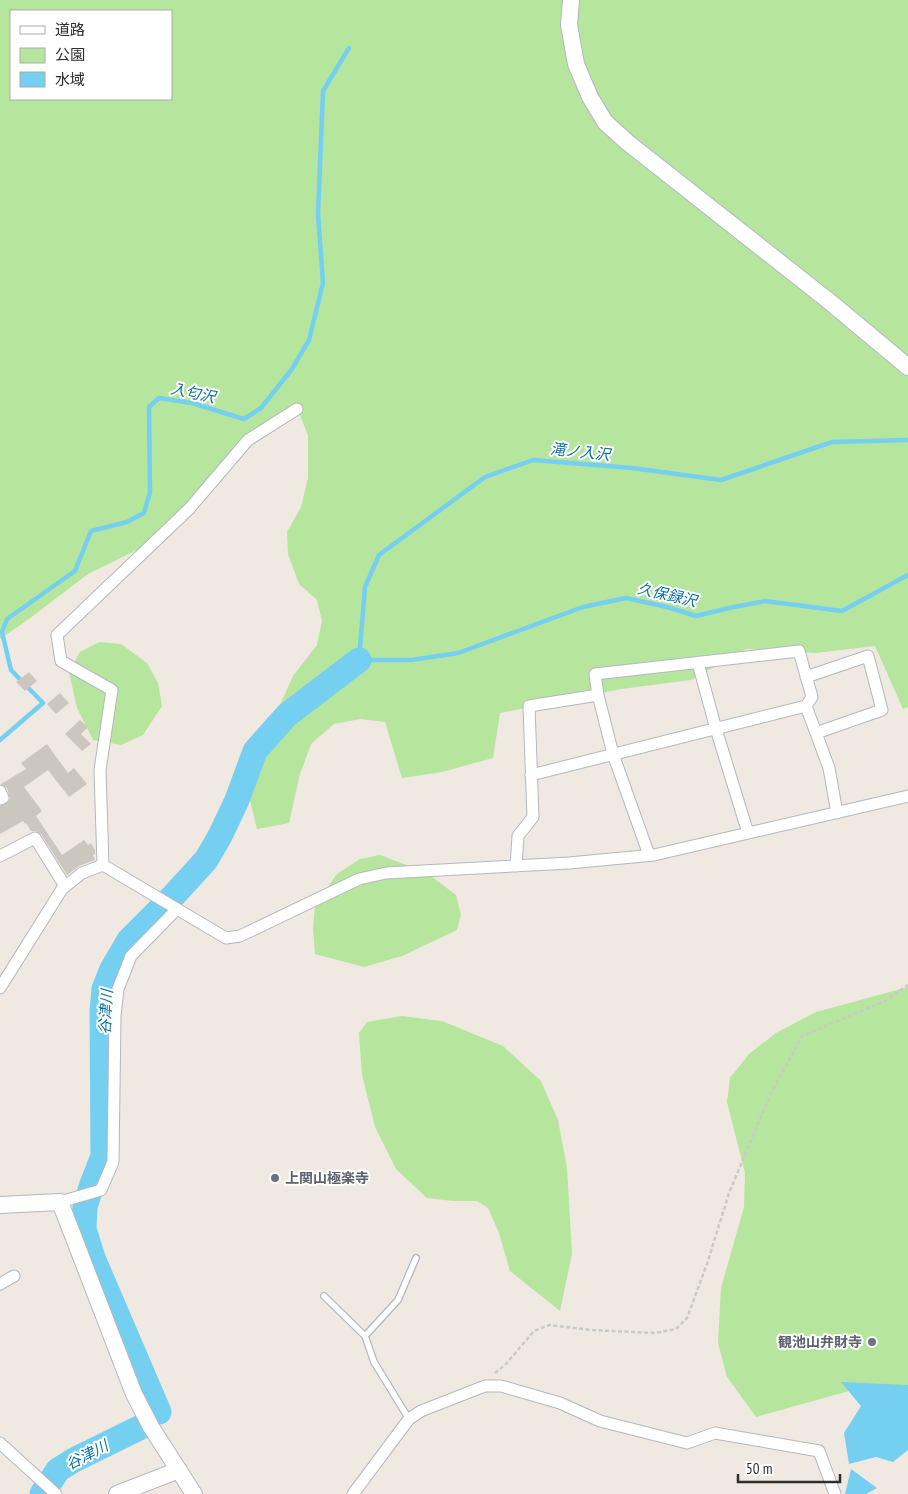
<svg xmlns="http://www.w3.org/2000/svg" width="908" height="1494" font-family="'PT Sans Narrow','Noto Sans JP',sans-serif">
<rect width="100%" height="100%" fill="#efe9e1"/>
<path fill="#b6e59e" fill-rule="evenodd" d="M 0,0 L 908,0 L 908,707 L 903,709 L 875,646 L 816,653 L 746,649 L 691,680 L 621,689 L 500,713 L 493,758 L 442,772 L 402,778 L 385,722 L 360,719 L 334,724 L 311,744 L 300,774 L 289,823 L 257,829 L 249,796 L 257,756 L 293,676 L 317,645 L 322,621 L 317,600 L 299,584 L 288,554 L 287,532 L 301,507 L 308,478 L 308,436 L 300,415 L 255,440 L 163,537 L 88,574 L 29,619 L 0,639 ZM 11,11 L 171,11 L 171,99 L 11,99 Z
M 99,642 L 121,644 L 147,663 L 158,683 L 162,706 L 143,735 L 121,745 L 93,740 L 77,708 L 69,672 L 80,652 Z
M 380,855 L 427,873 L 456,895 L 461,915 L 457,930 L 402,956 L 364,967 L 315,954 L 313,929 L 315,905 L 337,874 L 360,859 Z
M 908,987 L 908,1396 L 849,1391 L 756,1417 L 727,1377 L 718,1343 L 721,1288 L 744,1207 L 745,1173 L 727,1102 L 730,1078 L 749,1054 L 776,1033 L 816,1012 Z
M 402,1016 L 442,1021 L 503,1046 L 541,1081 L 558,1120 L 567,1168 L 572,1254 L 560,1311 L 510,1271 L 499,1233 L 488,1208 L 477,1201 L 453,1201 L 427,1198 L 396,1169 L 375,1127 L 362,1075 L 359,1033 L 367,1022 Z"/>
<path fill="#75cff0" d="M 841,1382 L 908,1385 L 908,1450 L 893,1462 L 876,1457 L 849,1464 L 844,1433 L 861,1406 Z
M 851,1469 L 877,1488 L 866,1494 L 845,1494 Z"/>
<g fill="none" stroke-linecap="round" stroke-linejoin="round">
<path stroke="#75cff0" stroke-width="4.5" d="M 908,440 L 832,442 L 721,480 L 632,468 L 533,460 L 485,477 L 379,555 L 365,587 L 359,660 L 411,660 L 458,653 L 583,607 L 626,598 L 667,607 L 696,616 L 729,608 L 765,601 L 842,611 L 908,575
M 0,740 L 43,703 L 11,670 L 2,632 L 7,619 L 75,571 L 91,531 L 127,522 L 144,513 L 150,492 L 149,407 L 159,398 L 192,403 L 244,419 L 261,408 L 292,369 L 309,340 L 323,283 L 318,214 L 323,91 L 349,48"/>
<path stroke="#75cff0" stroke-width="25" d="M 159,1412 L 93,1258 L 84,1229 L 85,1207 L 92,1184 L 103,1156 L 102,1011 L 104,989 L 112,969 L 129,940 L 174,895 L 206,860 L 220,836 L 237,800 L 255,751 L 287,715 L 359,660
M 42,1494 L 58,1470 L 74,1460 L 141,1427"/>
</g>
<path fill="#cbc7bf" d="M 29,672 L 37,681 L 25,691 L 16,682 Z
M 60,693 L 69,703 L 56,714 L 47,704 Z
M 80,720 L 88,727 L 81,734 L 91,744 L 82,751 L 65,734 Z
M 47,744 L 68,773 L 74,768 L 87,784 L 69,797 L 48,770 L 24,787 L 42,811 L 36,816 L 62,855 L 84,840 L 88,845 L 91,843 L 95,850 L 95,854 L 93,855 L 95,860 L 79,866 L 67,875 L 41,834 L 36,831 L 31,831 L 26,823 L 25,824 L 23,821 L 0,834 L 0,806 L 8,803 L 10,799 L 7,788 L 1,784 L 26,769 L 21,763 Z"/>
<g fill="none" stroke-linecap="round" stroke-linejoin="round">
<g stroke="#b4b7c1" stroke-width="8">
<path id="lane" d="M 324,1296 L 365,1336 L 374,1362 L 409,1419
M 365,1336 L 398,1300 L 416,1258"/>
</g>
<g stroke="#b4b7c1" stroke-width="13">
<path id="street" d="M 698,663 L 716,729 L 748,833
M 806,677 L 868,656 L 882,710 L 816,733
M 598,695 L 595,674 L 799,651 L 812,697 L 806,706
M 531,775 L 806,706 L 829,768 L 837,813
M 0,791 L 3,798 L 0,799
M 0,856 L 35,838 L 65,886
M 103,865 L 100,770 L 112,690 L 61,661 L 57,635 L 189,509 L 248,440 L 297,409
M 516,866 L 518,836 L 533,817 L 529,706 L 598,695 L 613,754 L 649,855
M 0,988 L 62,889 L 82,873 L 103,865 L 226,938 L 240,936 L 359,879 L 386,873 L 569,863 L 654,855 L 908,796
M 60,1202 L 101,1190 L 113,1162 L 115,1016 L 118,989 L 131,956 L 176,910
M 0,1284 L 14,1276
M 0,1443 L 56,1494
M 353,1494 L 409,1419 L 421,1411 L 485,1386 L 501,1386 L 560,1403 L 600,1421 L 687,1443 L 715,1433 L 819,1451 L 835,1494"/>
</g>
<g stroke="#b4b7c1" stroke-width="18">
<path id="secondary" d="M 571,0 L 569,25 L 576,64 L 590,97 L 605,122 L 627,142 L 830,302 L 908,367
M 0,1205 L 60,1202 L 134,1394 L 151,1427 L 194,1494
M 117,1494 L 179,1470"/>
</g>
<path stroke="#c9c9c9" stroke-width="2.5" stroke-dasharray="4 2.5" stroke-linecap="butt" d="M 495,1373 L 506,1364 L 534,1331 L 549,1325 L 591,1330 L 655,1333 L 676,1329 L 687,1318 L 707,1264 L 729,1193 L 770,1095 L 802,1036 L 885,1001 L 908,985"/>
<use href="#lane" stroke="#fff" stroke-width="5.5"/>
<use href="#street" stroke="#fff" stroke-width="11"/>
<use href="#secondary" stroke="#fff" stroke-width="16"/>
</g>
<g fill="#6b7280" stroke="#fff" stroke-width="2">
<circle cx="275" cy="1178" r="5"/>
<circle cx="872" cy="1342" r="5"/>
</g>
<g text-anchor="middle" stroke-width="4" stroke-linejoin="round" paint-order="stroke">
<g font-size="14" font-weight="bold" fill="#5b616d" stroke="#fff" text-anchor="start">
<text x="285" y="1183">上関山極楽寺</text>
<text x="862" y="1347" text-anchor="end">観池山弁財寺</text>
</g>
<g font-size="15" font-style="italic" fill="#0d6fa3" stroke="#fff">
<text transform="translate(193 393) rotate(12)" y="5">入匂沢</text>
<text transform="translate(580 452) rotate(6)" y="5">滝ノ入沢</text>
<text transform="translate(667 595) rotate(13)" y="5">久保録沢</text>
<text transform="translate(106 1012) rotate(-87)" y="5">谷津川</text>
<text transform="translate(87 1455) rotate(-28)" y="5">谷津川</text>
</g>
</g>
<rect x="10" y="10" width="162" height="90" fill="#ffffff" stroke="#ababab"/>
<rect x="20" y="26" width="25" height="8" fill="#ffffff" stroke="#ababab"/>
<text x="55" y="35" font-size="15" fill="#2e2e2e">道路</text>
<rect x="20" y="48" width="25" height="15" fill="#b6e59e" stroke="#ababab"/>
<text x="55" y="60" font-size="15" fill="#2e2e2e">公園</text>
<rect x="20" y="72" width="25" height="15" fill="#75cff0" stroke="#ababab"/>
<text x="55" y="85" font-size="15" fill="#2e2e2e">水域</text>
<path d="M738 1474v8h102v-8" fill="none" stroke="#2e2e2e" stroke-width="2.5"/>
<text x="746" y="1474" font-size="15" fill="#2e2e2e" stroke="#ffffff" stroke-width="4" paint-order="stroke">50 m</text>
</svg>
